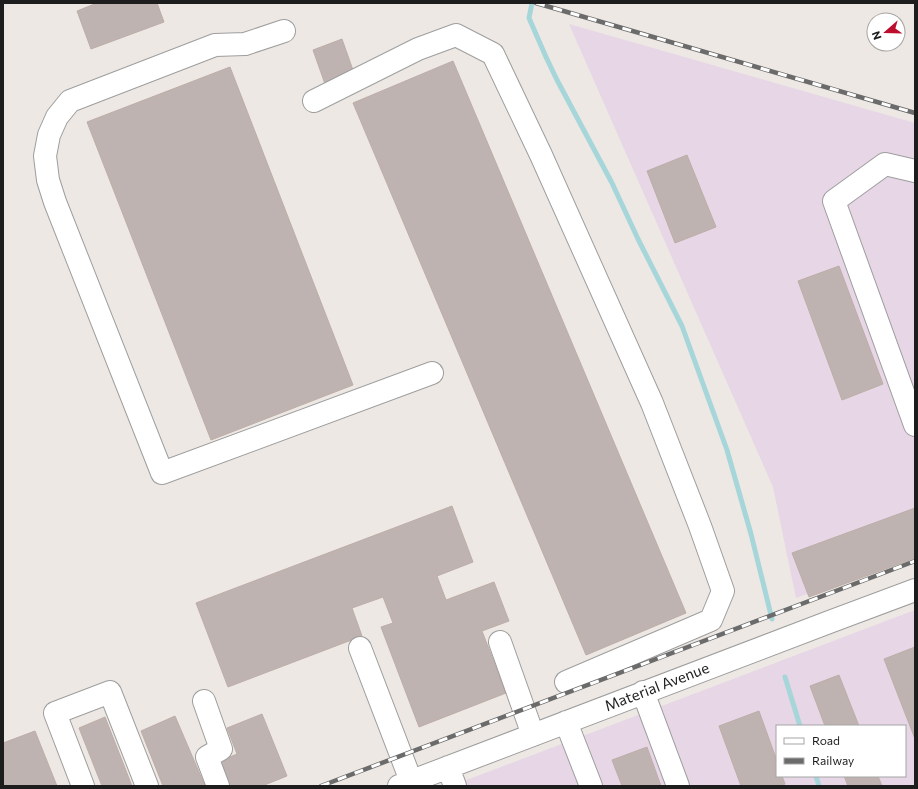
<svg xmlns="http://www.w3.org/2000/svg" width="918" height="789" font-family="Commissioner,sans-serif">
<rect width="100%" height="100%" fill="#ede8e3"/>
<path fill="#e6d6e6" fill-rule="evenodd" d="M 569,24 L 915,123 L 915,553 L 796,598 L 773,487 Z
M 915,610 L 915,786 L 451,786 ZM 777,726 L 905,726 L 905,776 L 777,776 Z"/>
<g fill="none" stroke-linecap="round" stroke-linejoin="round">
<path stroke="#a6d6d9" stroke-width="5" d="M 532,3 L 529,18 L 546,57 L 557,80 L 612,183 L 638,239 L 682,326 L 727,450 L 751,534 L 772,619
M 785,677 L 800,726
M 816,776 L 819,786"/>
</g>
<path fill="#beb3b0" stroke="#beada7" d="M 97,3 L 157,3 L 164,22 L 91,49 L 77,11 Z
M 342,39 L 354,73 L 325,84 L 313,50 Z
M 453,61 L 686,613 L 586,655 L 353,103 Z
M 230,67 L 353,385 L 211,440 L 87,122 Z
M 687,155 L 716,227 L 675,243 L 647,171 Z
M 839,266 L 883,384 L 842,400 L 798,281 Z
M 452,506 L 473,562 L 437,576 L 446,600 L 494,582 L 509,621 L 482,631 L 506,693 L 419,727 L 381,627 L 393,623 L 383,597 L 352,608 L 362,636 L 228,687 L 196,603 Z
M 915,508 L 915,558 L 809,597 L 792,553 Z
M 915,647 L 915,739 L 884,659 Z
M 839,675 L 859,726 L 825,726 L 810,686 Z
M 759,711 L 777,761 L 777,776 L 782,776 L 785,784 L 780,786 L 741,786 L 719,726 Z
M 262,714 L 287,776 L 262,786 L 227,786 L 218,762 L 237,754 L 227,728 Z
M 175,716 L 205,786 L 163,786 L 141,731 Z
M 105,717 L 132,786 L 102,786 L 79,728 Z
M 35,731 L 57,786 L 3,786 L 3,743 Z
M 647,747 L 661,786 L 622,786 L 612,760 Z
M 844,776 L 878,776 L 882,786 L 848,786 Z"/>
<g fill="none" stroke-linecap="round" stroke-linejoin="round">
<g stroke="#9e9e9e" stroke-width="24">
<path id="minor" d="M 284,31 L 245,44 L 215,45 L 70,101 L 57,117 L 49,135 L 45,156 L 48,180 L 55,202 L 162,473 L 432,373
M 314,101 L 418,49 L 456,35 L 493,54 L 541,155 L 652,403 L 700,526 L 723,591 L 711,620 L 566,682
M 915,171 L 885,164 L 834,201 L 915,425
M 500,642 L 533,735
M 360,648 L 411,781
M 643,692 L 678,786
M 204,701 L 221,749 L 207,757 L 218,786
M 566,722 L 591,786
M 448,767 L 455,786
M 83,786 L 55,713 L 110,692 L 147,786
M 399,786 L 832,621 L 915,590"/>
</g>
<use href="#minor" stroke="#fff" stroke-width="22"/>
<g stroke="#6b6b6b" stroke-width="4.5">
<path id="rail" d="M 536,3 L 915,113
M 321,786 L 915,561"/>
</g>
<use href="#rail" stroke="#fff" stroke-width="3" stroke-dasharray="9" stroke-linecap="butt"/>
</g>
<g text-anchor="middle" stroke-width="3" stroke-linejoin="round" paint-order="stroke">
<g font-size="15" fill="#1d1d1d" stroke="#fff">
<text transform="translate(657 687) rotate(-21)" y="5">Material Avenue</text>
</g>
</g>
<rect width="918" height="789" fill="none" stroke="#1d1d1d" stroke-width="8"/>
<rect x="776" y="725" width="130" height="52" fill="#ffffff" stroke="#a5a5a5"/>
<rect x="784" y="738" width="20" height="6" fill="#ffffff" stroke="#a5a5a5"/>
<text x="812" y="745" font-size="12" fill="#1d1d1d">Road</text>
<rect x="784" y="758" width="20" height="6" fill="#6b6b6b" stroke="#a5a5a5"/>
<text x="812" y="765" font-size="12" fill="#1d1d1d">Railway</text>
<g transform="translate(886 32) rotate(250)"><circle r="19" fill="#ffffff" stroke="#a5a5a5"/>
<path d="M0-3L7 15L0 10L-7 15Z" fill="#bd0d2d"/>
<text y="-6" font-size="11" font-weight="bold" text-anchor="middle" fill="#1d1d1d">N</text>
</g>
</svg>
